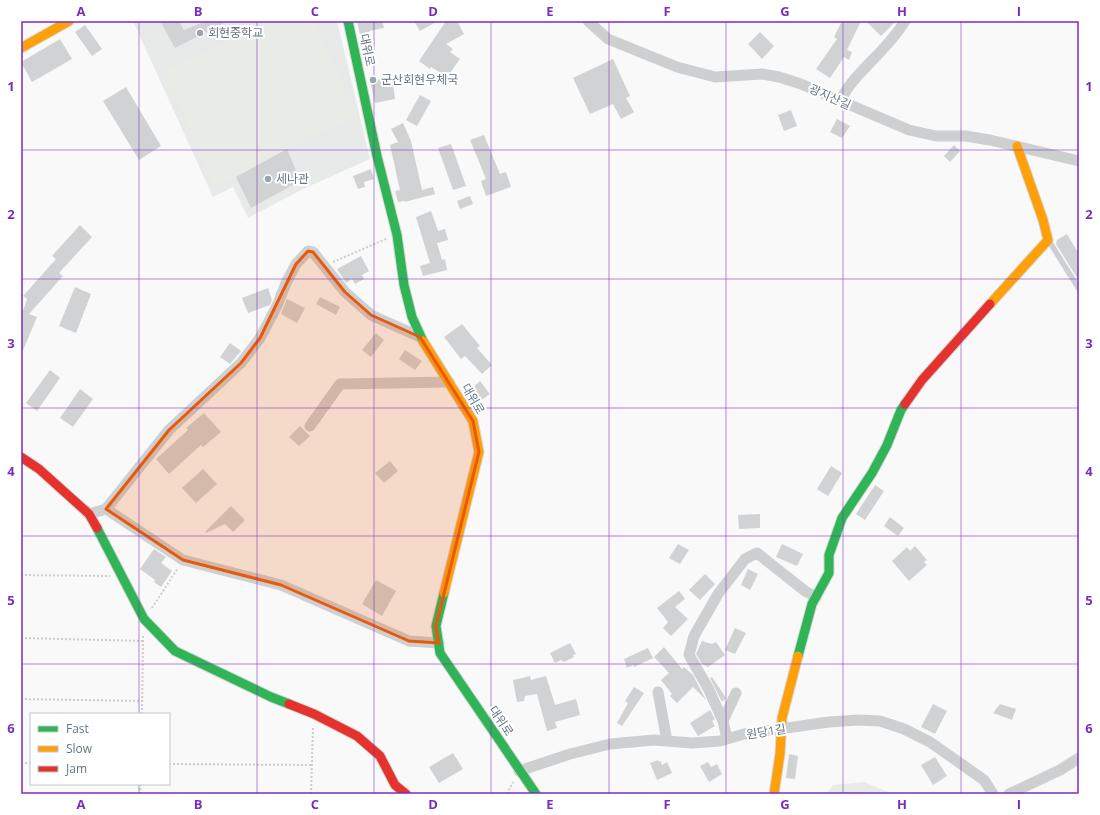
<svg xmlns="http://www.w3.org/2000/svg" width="1100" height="815" font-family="'Open Sans','Noto Sans KR',sans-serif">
<rect width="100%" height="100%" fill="#f9f9f9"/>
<path fill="#e8e9e9" d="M 133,21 L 337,21 L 370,159 L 303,189 L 248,218 L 233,187 L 213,197 Z"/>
<path fill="#e8ebe6" d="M 268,21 L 313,21 L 359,118 L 302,141 L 215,188 L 164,71 Z
M 864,782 L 893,794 L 826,794 L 833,785 Z"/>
<path fill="#d0d2d3" d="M 160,21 L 179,21 L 184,30 L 206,21 L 228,21 L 175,48 Z
M 357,21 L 382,21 L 384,28 L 369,31 L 376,60 L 366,62 Z
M 414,21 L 438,21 L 420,31 Z
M 446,21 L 457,21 L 464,34 L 446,44 L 453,49 L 450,52 L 460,59 L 447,77 L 431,67 L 430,69 L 419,61 Z
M 842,21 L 861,21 L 847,50 L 852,52 L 849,60 L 844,57 L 830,78 L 816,69 L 837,39 L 834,37 Z
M 866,21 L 896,21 L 881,36 Z
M 85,25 L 102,49 L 92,56 L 75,32 Z
M 760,32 L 774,46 L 762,59 L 748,44 Z
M 60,39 L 72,59 L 32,82 L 21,62 Z
M 613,59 L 630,96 L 626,98 L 634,112 L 621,119 L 613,104 L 590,114 L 573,78 Z
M 392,77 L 395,99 L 375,103 L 370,81 Z
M 126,87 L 161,146 L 139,160 L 103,101 Z
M 420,95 L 431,101 L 417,126 L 406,120 Z
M 791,110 L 797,126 L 784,131 L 778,115 Z
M 837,119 L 850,126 L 842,138 L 830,132 Z
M 403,123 L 411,141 L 422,190 L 433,187 L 435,194 L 405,202 L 405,201 L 398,202 L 395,191 L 400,190 L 390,145 L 398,142 L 391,129 Z
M 484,135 L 500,174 L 506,172 L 511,187 L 486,196 L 481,181 L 486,179 L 470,140 Z
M 451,144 L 466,186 L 453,190 L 438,148 Z
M 954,145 L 960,151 L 950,162 L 944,156 Z
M 287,149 L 300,181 L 251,208 L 236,177 Z
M 371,169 L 374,179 L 364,182 L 365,187 L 358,189 L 353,176 Z
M 470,196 L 473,204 L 460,209 L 457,201 Z
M 431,211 L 438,231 L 445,229 L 448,240 L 437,243 L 442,260 L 445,259 L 447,270 L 423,276 L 420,266 L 430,263 L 416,217 Z
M 80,225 L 92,237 L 59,273 L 63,276 L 29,314 L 37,317 L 21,355 L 21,310 L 23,311 L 27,299 L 23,296 L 56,259 L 52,256 Z
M 1067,234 L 1079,254 L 1079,281 L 1056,244 L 1057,240 Z
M 361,256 L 369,271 L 362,275 L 364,279 L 355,284 L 352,279 L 346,283 L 337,269 Z
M 75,287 L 91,294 L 76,333 L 59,326 Z
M 268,288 L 272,300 L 270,305 L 248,313 L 242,298 Z
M 320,297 L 340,307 L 336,315 L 316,304 Z
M 287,299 L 305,308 L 297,323 L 281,314 Z
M 462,324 L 480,346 L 477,348 L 492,365 L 482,374 L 465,356 L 461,359 L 444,337 Z
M 376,333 L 384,340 L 371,357 L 362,350 Z
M 230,343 L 241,351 L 230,364 L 220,357 Z
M 405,350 L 422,361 L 415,370 L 399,359 Z
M 50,370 L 60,378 L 37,411 L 26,403 Z
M 480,381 L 490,394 L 476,404 L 467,392 Z
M 80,389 L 93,399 L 73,427 L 60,418 Z
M 204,413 L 221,432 L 203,447 L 201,445 L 169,474 L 156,459 L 188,430 L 186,428 Z
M 300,426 L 310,436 L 299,446 L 289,437 Z
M 390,461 L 398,471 L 384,483 L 375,473 Z
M 831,466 L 842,473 L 828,496 L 817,489 Z
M 203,469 L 217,484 L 196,503 L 182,488 Z
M 875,485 L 884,491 L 865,520 L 856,514 Z
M 231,506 L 245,520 L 233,532 L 225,524 L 206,533 L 205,532 Z
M 760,514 L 760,528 L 739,529 L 738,515 Z
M 890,517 L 904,528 L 898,536 L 884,526 Z
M 678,544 L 689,550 L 680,564 L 669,558 Z
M 782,544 L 803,554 L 797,566 L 776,557 Z
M 915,546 L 927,560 L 924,562 L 927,565 L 909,581 L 892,561 L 907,547 L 910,551 Z
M 154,549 L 166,557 L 161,563 L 172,571 L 161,587 L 154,582 L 155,580 L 140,569 Z
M 748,569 L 758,574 L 750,590 L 741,585 Z
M 705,574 L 715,584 L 700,600 L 689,590 Z
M 376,580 L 396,591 L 382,616 L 362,604 Z
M 679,591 L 685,599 L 675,607 L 688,619 L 671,636 L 663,628 L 668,622 L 657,608 Z
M 735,628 L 746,633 L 735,654 L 725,650 Z
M 702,641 L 712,644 L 716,642 L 725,655 L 708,667 L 702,664 L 696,654 Z
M 570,643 L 576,654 L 573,655 L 574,657 L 564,662 L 561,660 L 555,663 L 550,653 Z
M 664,647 L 682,669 L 684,667 L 693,675 L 706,700 L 693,687 L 677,703 L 670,696 L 672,694 L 661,680 L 669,673 L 654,657 Z
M 648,648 L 653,658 L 634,667 L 633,665 L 627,668 L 624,659 Z
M 530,676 L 531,680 L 546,676 L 555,705 L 576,699 L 580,715 L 555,722 L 557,728 L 547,731 L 537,694 L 525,696 L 524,701 L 517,702 L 513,680 Z
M 712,677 L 726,698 L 722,702 L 710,678 Z
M 634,687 L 644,693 L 622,726 L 617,723 L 628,703 L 625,701 Z
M 933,704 L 947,711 L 935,734 L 921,727 Z
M 1000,704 L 1016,709 L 1012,720 L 993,713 Z
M 710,710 L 715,719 L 712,721 L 715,726 L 698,736 L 690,723 Z
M 453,753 L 463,769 L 439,783 L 429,767 Z
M 789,754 L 798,756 L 795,779 L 786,778 Z
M 935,757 L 947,776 L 933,785 L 921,765 Z
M 658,760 L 659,762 L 661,761 L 662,765 L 667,762 L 672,773 L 657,780 L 650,763 Z
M 708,762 L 711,767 L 717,764 L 722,774 L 709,782 L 700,766 Z"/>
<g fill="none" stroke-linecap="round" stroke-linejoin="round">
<g stroke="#d5d6d7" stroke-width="11">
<path id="fast" d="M 348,21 L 377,156 L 397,235 L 404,285 L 412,317 L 423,341
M 97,528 L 144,619 L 175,651 L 271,697 L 289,704
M 444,593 L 436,626 L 440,653 L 536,794
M 798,656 L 812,604 L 829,573 L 829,555 L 842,518 L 872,473 L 887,445 L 901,410 L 905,404"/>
</g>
<g stroke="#d5d6d7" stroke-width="11">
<path id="slow" d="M 21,48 L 69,21
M 990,304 L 1048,240 L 1043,220 L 1017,146
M 423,341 L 473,421 L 479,452 L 444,593
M 774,794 L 780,754 L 782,718 L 798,656"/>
</g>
<g stroke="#d5d6d7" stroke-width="11">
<path id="jam" d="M 905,404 L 922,380 L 990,304
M 21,457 L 39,469 L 89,514 L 97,528
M 289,704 L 314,714 L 357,736 L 380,756 L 395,785 L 406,794"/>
</g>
<path stroke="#cbcccd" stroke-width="2" stroke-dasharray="2 2" stroke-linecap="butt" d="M 333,262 L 386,239
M 21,575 L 110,576
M 152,608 L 178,568
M 21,638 L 143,641
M 21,699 L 142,701
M 142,714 L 143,636
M 21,763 L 31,763
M 169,764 L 311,765
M 140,794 L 141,784
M 311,794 L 313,727
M 507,794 L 513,782"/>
<path stroke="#cecfd0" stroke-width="5.5" d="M 1049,241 L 1079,289"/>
<path stroke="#cecfd0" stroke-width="11" d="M 588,21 L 608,39 L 677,67 L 715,77 L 762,74 L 779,77 L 801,84 L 909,130 L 936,136 L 965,136 L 990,140 L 1079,161
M 840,101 C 843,96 846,90 850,85 C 867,63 890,46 905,21
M 310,426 L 340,384 L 449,382
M 106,509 L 169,430 L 241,363 L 260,338 L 277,306 L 286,283 L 296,264 L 308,251 L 313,252 L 345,292 L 371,315 L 420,337
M 85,510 L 89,514 L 106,509 L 183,560 L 281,585 L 409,641 L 439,643
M 658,692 L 667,741
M 723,721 L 708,688 L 689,655 L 694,636 L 718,594 L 745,559 L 757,553 L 805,591 L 816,597
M 727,739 L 723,721 L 736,693
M 519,771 L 570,754 L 610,744 L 654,740 L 692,743 L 720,741 L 744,734 L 829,722 L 858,720 L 880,721 L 904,729 L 930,742 L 984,780 L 993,794
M 1009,794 L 1060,770 L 1079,758"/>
<use href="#fast" stroke="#30b455" stroke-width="9"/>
<use href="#slow" stroke="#ff9f0a" stroke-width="9"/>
<use href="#jam" stroke="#e5322d" stroke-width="9"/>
</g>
<path fill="#e8590c" fill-opacity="0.2" stroke="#e8590c" stroke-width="3" stroke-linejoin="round" d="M 308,251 L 313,252 L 345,292 L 371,315 L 420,337 L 473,421 L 479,452 L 436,626 L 439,643 L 409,641 L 281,585 L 183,560 L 106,509 L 169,430 L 241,363 L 260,338 L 296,264 Z"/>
<path fill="none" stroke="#7b2cbf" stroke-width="1" stroke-opacity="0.55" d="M 139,21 L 139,714M 257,21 L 257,794M 374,21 L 374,794M 491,21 L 491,794M 609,21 L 609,794M 726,21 L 726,794M 843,21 L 843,794M 961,21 L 961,794M 21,150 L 1079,150M 21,279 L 1079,279M 21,408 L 1079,408M 21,536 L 1079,536M 21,664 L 1079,664M 139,784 L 139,794"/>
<g fill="#99a4ac" stroke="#fff" stroke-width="1.5">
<circle cx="200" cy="33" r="4"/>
<circle cx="373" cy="80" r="4"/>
<circle cx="268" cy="179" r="4"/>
</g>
<g text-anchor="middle" stroke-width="4" stroke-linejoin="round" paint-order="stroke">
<g font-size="12" fill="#657683" stroke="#fff" text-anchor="start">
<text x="208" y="37">회현중학교</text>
<text x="381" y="84">군산회현우체국</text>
<text x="276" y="183">세나관</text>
</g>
<g font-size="12" fill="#657683" stroke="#fff">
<text transform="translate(367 50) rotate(78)" y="4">대위로</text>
<text transform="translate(830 97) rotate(24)" y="4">광지산길</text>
<text transform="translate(473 399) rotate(60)" y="4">대위로</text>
<text transform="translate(501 721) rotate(56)" y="4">대위로</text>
<text transform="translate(766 732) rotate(-9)" y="4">원당1길</text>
</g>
</g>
<rect width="1100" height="815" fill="none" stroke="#ffffff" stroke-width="44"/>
<rect x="30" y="713" width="140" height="72" fill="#ffffff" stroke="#c1c8cd"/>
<rect x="38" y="726" width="20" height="6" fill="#30b455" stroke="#c1c8cd"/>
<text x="66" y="733" font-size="12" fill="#657683">Fast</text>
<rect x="38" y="746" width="20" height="6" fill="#ff9f0a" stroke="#c1c8cd"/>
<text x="66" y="753" font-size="12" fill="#657683">Slow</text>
<rect x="38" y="766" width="20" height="6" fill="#e5322d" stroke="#c1c8cd"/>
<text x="66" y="773" font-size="12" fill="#657683">Jam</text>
<rect x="22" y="22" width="1056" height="771" fill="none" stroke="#7b2cbf" stroke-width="1.5"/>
<g font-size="13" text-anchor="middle" font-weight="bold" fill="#7b2cbf">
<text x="81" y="16">A</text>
<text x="198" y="16">B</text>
<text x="315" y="16">C</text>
<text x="433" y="16">D</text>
<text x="550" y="16">E</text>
<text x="667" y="16">F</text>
<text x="785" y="16">G</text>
<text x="902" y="16">H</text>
<text x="1019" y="16">I</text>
<text x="11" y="91">1</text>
<text x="1089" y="91">1</text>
<text x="11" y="219">2</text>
<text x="1089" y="219">2</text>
<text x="11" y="348">3</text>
<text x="1089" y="348">3</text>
<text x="11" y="476">4</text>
<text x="1089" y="476">4</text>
<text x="11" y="605">5</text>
<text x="1089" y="605">5</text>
<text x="11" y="733">6</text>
<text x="1089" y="733">6</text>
<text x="81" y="809">A</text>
<text x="198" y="809">B</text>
<text x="315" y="809">C</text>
<text x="433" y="809">D</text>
<text x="550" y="809">E</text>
<text x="667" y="809">F</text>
<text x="785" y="809">G</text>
<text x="902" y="809">H</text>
<text x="1019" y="809">I</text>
</g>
</svg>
